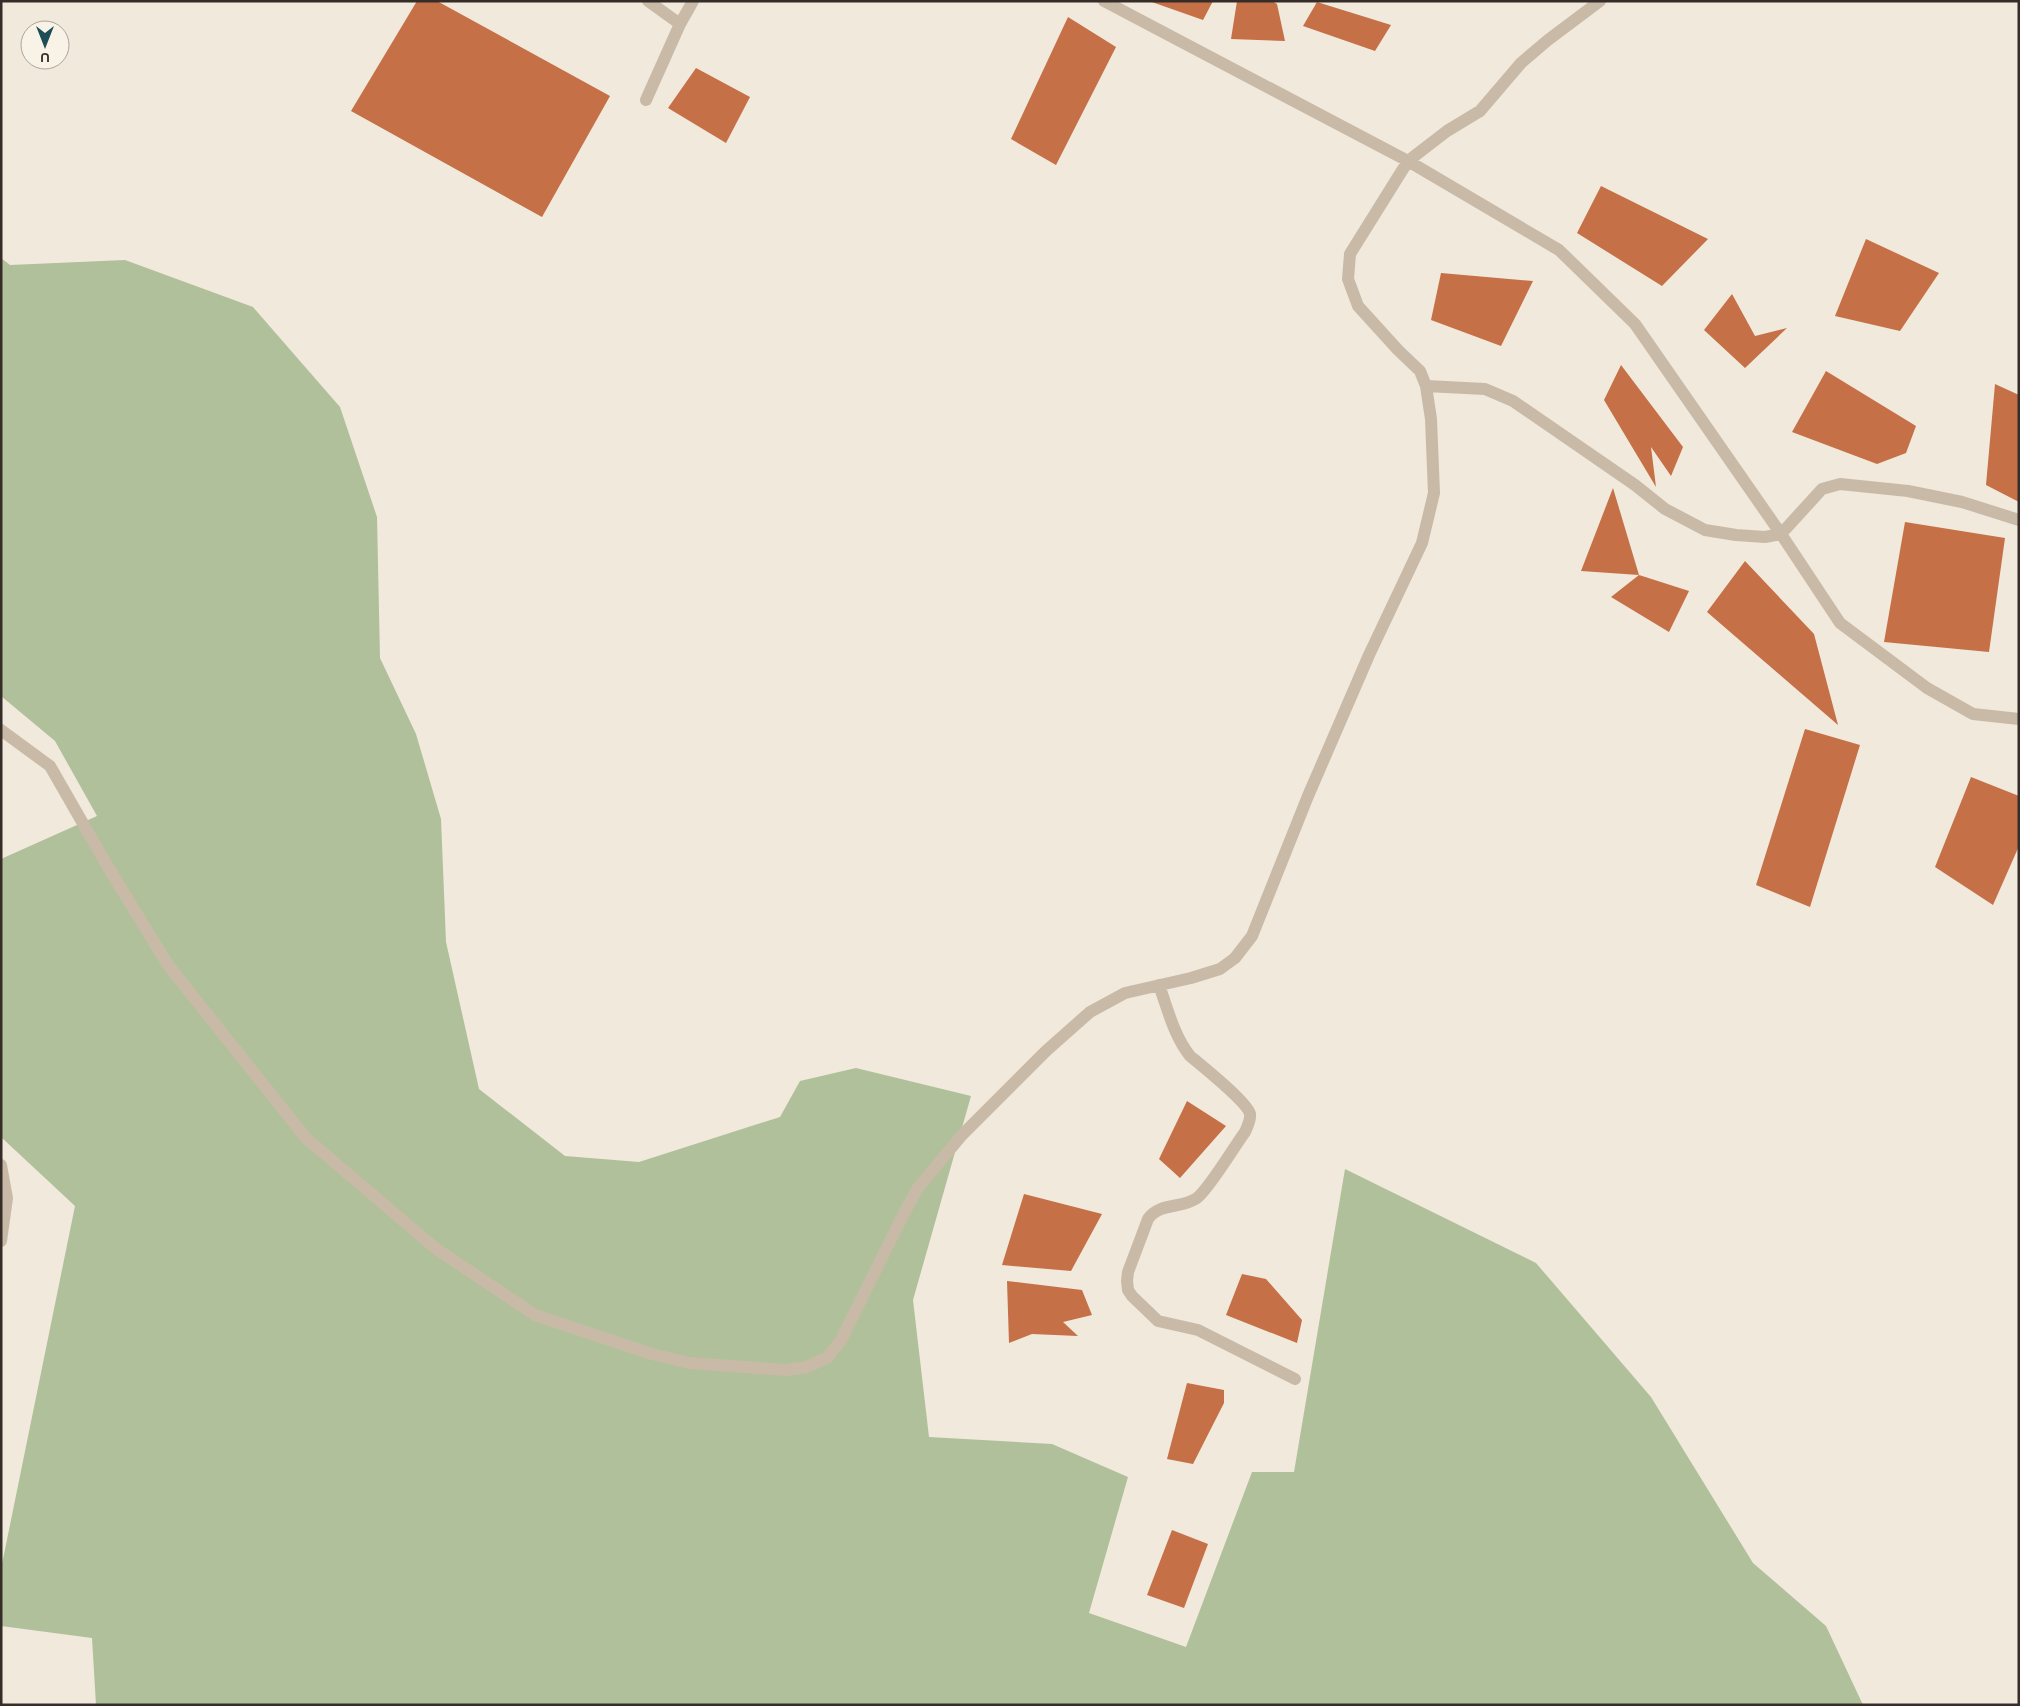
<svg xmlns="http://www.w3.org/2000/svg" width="2020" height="1706" font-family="Overpass,sans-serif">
<rect width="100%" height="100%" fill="#f1e9db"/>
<path fill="#b0c09b" d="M 1,258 L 10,265 L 125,260 L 253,307 L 340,407 L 377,517 L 380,658 L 416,734 L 441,819 L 446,942 L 479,1089 L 565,1156 L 639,1162 L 780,1117 L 800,1081 L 856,1068 L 971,1096 L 913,1300 L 929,1437 L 1052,1444 L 1128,1477 L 1089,1613 L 1186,1647 L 1252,1472 L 1294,1472 L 1345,1169 L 1536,1263 L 1651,1397 L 1753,1563 L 1826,1626 L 1863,1705 L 96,1705 L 92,1638 L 1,1626 L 1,1569 L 75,1206 L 1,1137 L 1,859 L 97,816 L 55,741 L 1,696 Z"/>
<path fill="#c57046" d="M 417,1 L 437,1 L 610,96 L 542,217 L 351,111 Z
M 1149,1 L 1213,1 L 1203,20 Z
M 1237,1 L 1272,1 L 1277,4 L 1285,41 L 1231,39 Z
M 1317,2 L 1391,25 L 1375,51 L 1303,26 Z
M 1068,17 L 1116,47 L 1056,165 L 1011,139 Z
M 696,68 L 750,97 L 726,143 L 668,108 Z
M 1601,186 L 1708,239 L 1662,286 L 1577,233 Z
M 1866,239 L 1939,273 L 1900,331 L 1835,316 Z
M 1441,273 L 1533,281 L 1501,346 L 1431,320 Z
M 1732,294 L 1755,336 L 1787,328 L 1745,368 L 1704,330 Z
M 1621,365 L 1683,447 L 1671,476 L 1651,447 L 1656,487 L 1604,400 Z
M 1826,371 L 1916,426 L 1906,453 L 1877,464 L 1792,432 Z
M 1995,384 L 2019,395 L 2019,502 L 1986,485 Z
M 1613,488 L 1639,575 L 1581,571 Z
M 1905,522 L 2005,538 L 1989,652 L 1884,642 Z
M 1745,561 L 1814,634 L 1838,725 L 1707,612 Z
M 1639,575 L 1689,591 L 1669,632 L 1611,597 Z
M 1805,729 L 1860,745 L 1810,907 L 1756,885 Z
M 1971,777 L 2019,796 L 2019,846 L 1993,905 L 1935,867 Z
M 1187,1101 L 1226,1126 L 1180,1178 L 1159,1159 Z
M 1024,1194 L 1102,1214 L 1071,1271 L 1002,1265 Z
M 1242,1274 L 1266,1279 L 1302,1320 L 1297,1343 L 1226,1315 Z
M 1007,1281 L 1082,1290 L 1092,1315 L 1063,1322 L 1078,1336 L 1032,1334 L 1009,1343 Z
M 1187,1383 L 1224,1390 L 1224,1403 L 1193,1464 L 1167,1459 Z
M 1172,1530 L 1208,1544 L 1184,1608 L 1147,1595 Z"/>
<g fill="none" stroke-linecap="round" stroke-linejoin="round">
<path stroke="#c9baa7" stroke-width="12" d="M 648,1 L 680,24
M 1104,1 L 1408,161 L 1559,250 L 1635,324 L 1781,534 L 1840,623 L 1927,688 L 1973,714 L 2019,719
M 646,100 L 680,24 L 693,1
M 1426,386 L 1485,389 L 1513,401 L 1635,485 L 1665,509 L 1705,530 L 1736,535 L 1765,537 L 1781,534 L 1822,489 L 1840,484 L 1908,491 L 1962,502 L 2019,520
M 1,730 L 50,766 L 108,867 L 168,965 L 306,1138 L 435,1248 L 535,1315 L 652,1354 L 690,1363 L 786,1370 L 807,1367 L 828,1357 L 841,1340 L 904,1213 L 918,1188 L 962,1135 L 1046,1051 L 1090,1012 L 1125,993 L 1191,978 L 1220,969 L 1235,958 L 1252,936 L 1308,796 L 1369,655 L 1422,543 L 1434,493 L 1431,419 L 1426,386 L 1420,371 L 1398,350 L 1358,306 L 1348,279 L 1350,254 L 1408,161 L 1447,131 L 1480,111 L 1521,63 L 1548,40 L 1600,1
M 1159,985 C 1168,1010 1174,1036 1190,1056 C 1202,1066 1247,1102 1250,1114 C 1251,1120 1247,1127 1245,1132 C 1234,1147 1209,1189 1197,1198 C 1182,1209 1160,1202 1148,1219 L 1128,1272 L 1127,1281 L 1128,1290 L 1132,1296 L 1158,1321 L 1198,1330 L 1295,1379
M 1,1165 L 7,1198 L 1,1241"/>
</g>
<rect width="2020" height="1706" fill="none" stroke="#362d28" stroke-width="5"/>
<g transform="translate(45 45) rotate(180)"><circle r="24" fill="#f9f3e7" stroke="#aba49b"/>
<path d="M0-4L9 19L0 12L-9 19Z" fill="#1d4e57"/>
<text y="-8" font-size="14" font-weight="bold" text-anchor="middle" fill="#362d28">U</text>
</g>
</svg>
